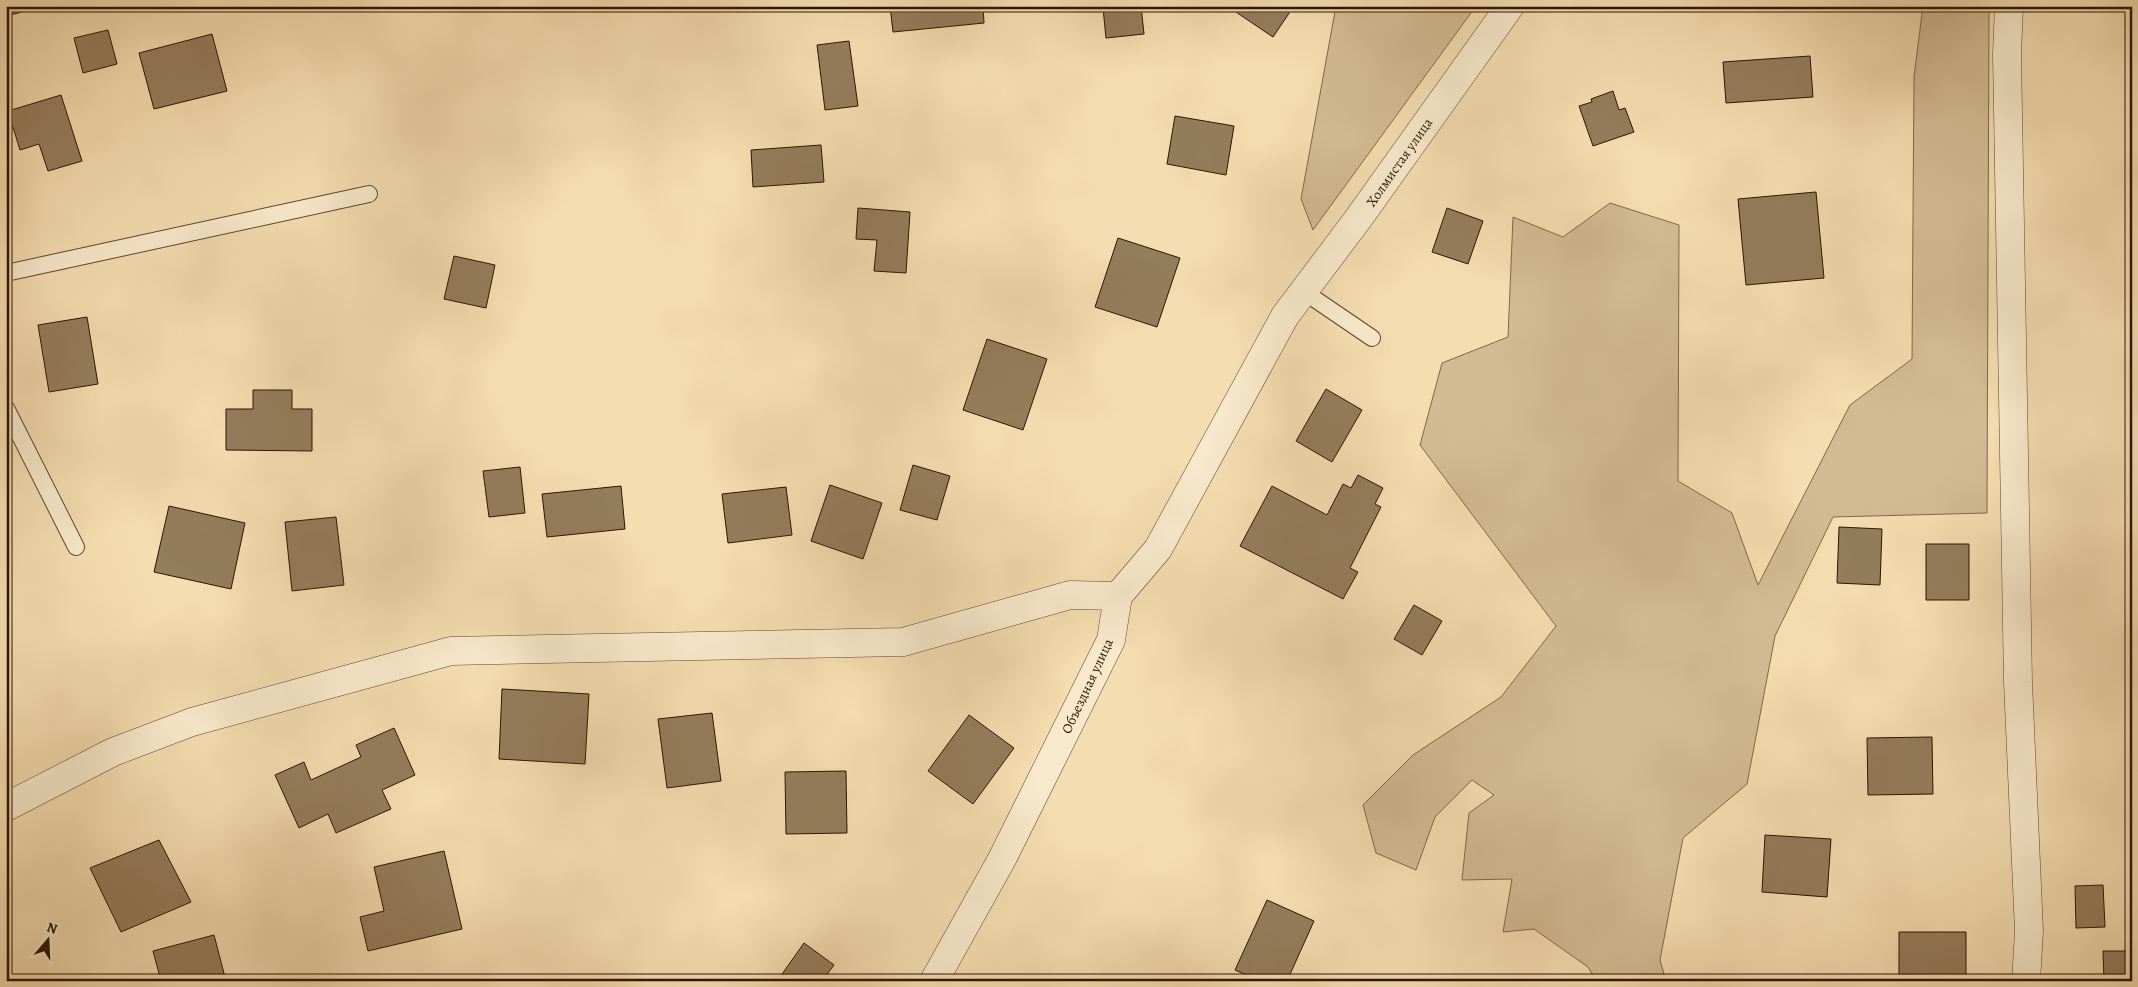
<svg xmlns="http://www.w3.org/2000/svg" width="2138" height="987" font-family="Alegreya,serif">
<rect width="100%" height="100%" fill="#f4ddb0"/>
<filter id="stains"><feTurbulence type="fractalNoise" baseFrequency=".004" numOctaves="4"/><feColorMatrix values="0 0 0 0 .2 0 0 0 0 .09 0 0 0 0 .02 0 0 0 .5 -.17"/></filter>
<radialGradient id="worn" r=".72"><stop offset=".6" stop-color="#630" stop-opacity="0"/><stop offset="1" stop-color="#630" stop-opacity=".3"/></radialGradient>
<path fill="#d2bb92" stroke="#7f6849" d="M 1336,6 L 1476,6 L 1313,230 L 1301,199 Z
M 1923,6 L 1989,6 L 1987,513 L 1833,517 L 1775,636 L 1747,784 L 1683,838 L 1660,960 L 1666,981 L 1596,981 L 1588,967 L 1534,929 L 1503,932 L 1512,879 L 1462,880 L 1469,813 L 1494,795 L 1472,780 L 1435,817 L 1416,870 L 1376,853 L 1363,805 L 1413,755 L 1501,697 L 1556,626 L 1420,445 L 1442,363 L 1508,337 L 1513,217 L 1563,237 L 1610,203 L 1679,225 L 1678,481 L 1732,513 L 1758,585 L 1850,405 L 1912,359 L 1914,77 Z"/>
<path fill="#947d5c" stroke="#2c1400" d="M 6,6 L 33,6 L 34,9 L 6,16 Z
M 890,6 L 983,6 L 984,23 L 893,32 Z
M 1082,6 L 1141,6 L 1144,34 L 1106,38 L 1103,8 L 1082,11 Z
M 1227,6 L 1294,6 L 1273,37 Z
M 108,30 L 117,64 L 83,73 L 74,38 Z
M 212,34 L 227,91 L 154,109 L 139,53 Z
M 849,41 L 858,106 L 825,110 L 817,45 Z
M 1810,56 L 1813,97 L 1726,103 L 1723,62 Z
M 1613,91 L 1619,110 L 1625,108 L 1634,132 L 1593,146 L 1579,106 L 1592,102 L 1591,99 Z
M 61,95 L 82,161 L 48,171 L 39,144 L 20,150 L 8,111 Z
M 1175,116 L 1234,126 L 1226,175 L 1167,164 Z
M 821,145 L 824,182 L 753,187 L 751,150 Z
M 1816,192 L 1824,278 L 1746,285 L 1738,199 Z
M 858,208 L 910,212 L 906,273 L 874,271 L 877,240 L 856,239 Z
M 1447,208 L 1483,221 L 1468,264 L 1432,252 Z
M 1118,238 L 1180,258 L 1157,327 L 1095,307 Z
M 454,256 L 495,265 L 486,308 L 444,299 Z
M 87,317 L 98,384 L 49,392 L 38,325 Z
M 987,339 L 1047,359 L 1023,430 L 963,410 Z
M 1326,389 L 1362,410 L 1332,462 L 1296,441 Z
M 253,390 L 292,390 L 292,409 L 312,409 L 312,451 L 226,450 L 226,409 L 253,409 Z
M 913,465 L 950,476 L 937,520 L 900,510 Z
M 520,467 L 525,513 L 489,517 L 483,471 Z
M 1358,475 L 1383,488 L 1375,504 L 1381,507 L 1350,568 L 1358,572 L 1343,599 L 1240,546 L 1272,486 L 1327,515 L 1343,484 L 1351,488 Z
M 830,485 L 882,503 L 863,559 L 811,541 Z
M 621,486 L 625,529 L 547,537 L 542,494 Z
M 786,487 L 792,535 L 728,543 L 722,494 Z
M 169,506 L 245,523 L 231,589 L 154,572 Z
M 336,517 L 344,585 L 292,591 L 285,522 Z
M 1839,527 L 1882,529 L 1880,585 L 1837,583 Z
M 1926,544 L 1969,544 L 1969,600 L 1926,600 Z
M 1414,605 L 1442,621 L 1422,655 L 1394,639 Z
M 502,689 L 589,694 L 585,764 L 499,759 Z
M 712,713 L 721,781 L 667,788 L 658,719 Z
M 969,715 L 1014,748 L 973,804 L 928,771 Z
M 394,728 L 415,775 L 382,790 L 391,809 L 336,833 L 328,814 L 299,828 L 275,775 L 304,762 L 311,780 L 361,757 L 356,745 Z
M 1932,737 L 1933,794 L 1868,795 L 1867,738 Z
M 846,771 L 847,833 L 786,834 L 785,772 Z
M 1765,835 L 1831,839 L 1827,897 L 1762,892 Z
M 159,840 L 191,902 L 121,932 L 90,868 Z
M 444,851 L 462,929 L 368,951 L 360,917 L 384,911 L 374,867 Z
M 2103,885 L 2105,927 L 2076,928 L 2075,886 Z
M 1267,900 L 1314,921 L 1287,981 L 1260,981 L 1235,970 Z
M 1899,932 L 1966,932 L 1966,981 L 1899,981 Z
M 214,935 L 226,981 L 161,981 L 153,951 Z
M 804,943 L 834,965 L 822,981 L 785,981 L 780,977 Z
M 2103,951 L 2132,951 L 2132,981 L 2104,981 Z"/>
<g fill="none" stroke-linecap="round" stroke-linejoin="round">
<g stroke="#5e462c" stroke-width="18">
<path id="service" d="M 6,273 L 369,194
M 1303,291 L 1372,338
M 6,408 L 76,547"/>
</g>
<g stroke="#5e462c" stroke-width="29">
<path id="minor" d="M 2009,6 L 2007,54 L 2018,682 L 2029,931 L 2026,981
M 6,807 L 113,752 L 192,722 L 451,651 L 903,642 L 1070,595 L 1118,596
M 934,981 L 1002,859 L 1111,640 L 1118,596 L 1158,549 L 1285,316 L 1358,219 L 1510,6"/>
</g>
<use href="#service" stroke="#f8e9cc" stroke-width="16"/>
<use href="#minor" stroke="#f8e9cc" stroke-width="28"/>
</g>
<g text-anchor="middle" stroke-width="4" stroke-linejoin="round" paint-order="stroke">
<g font-size="14" fill="#2c1400" stroke="#f8e9cc">
<text transform="translate(1399 162) rotate(-55)" y="5">Холмистая улица</text>
<text transform="translate(1087 686) rotate(-65)" y="5">Объездная улица</text>
</g>
</g>
<rect width="2138" height="987" fill="none" stroke="#f4ddb0" stroke-width="25"/>
<rect x="8" y="8" width="2123" height="972" fill="none" stroke="#2c1400" stroke-width="2.5"/>
<rect x="12" y="12" width="2113" height="962" fill="none" stroke="#2c1400"/>
<g transform="translate(48 940) rotate(19)" stroke="#f8e9cc" stroke-width="4" paint-order="stroke">
<path d="M0-4L9 19L0 12L-9 19Z" fill="#2c1400"/>
<text y="-8" font-size="14" font-weight="bold" text-anchor="middle" fill="#2c1400">N</text>
</g>
<rect width="100%" height="100%" filter="url(#stains)"/>
<rect width="100%" height="100%" fill="url(#worn)"/>
</svg>
